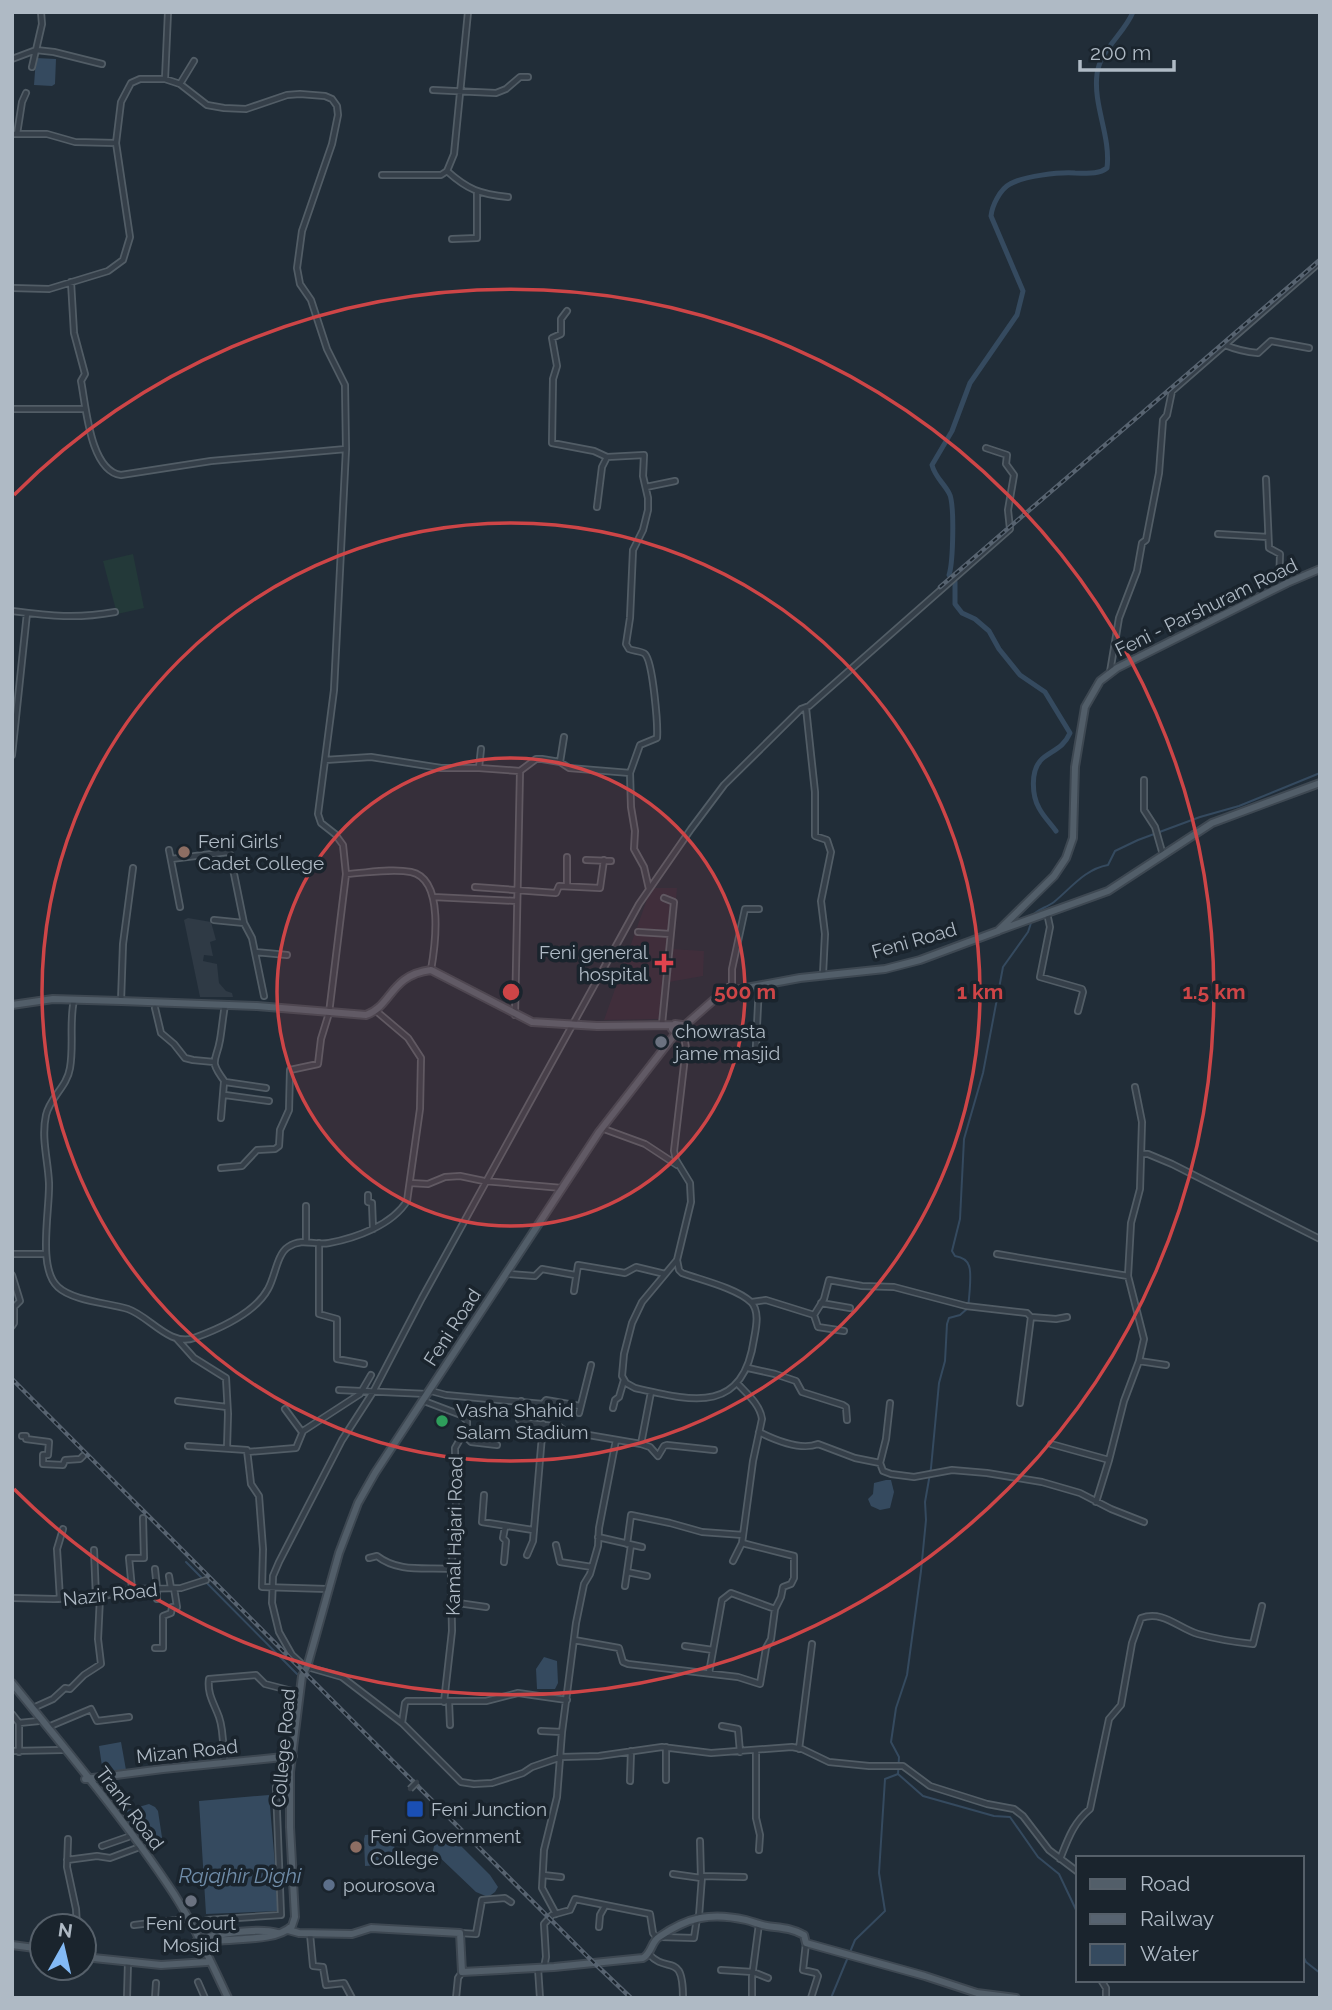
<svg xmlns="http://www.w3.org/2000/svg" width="1332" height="2010" font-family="Raleway,sans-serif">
<rect width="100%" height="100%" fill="#212d38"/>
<path fill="#2d2c3a" d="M 651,888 L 677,888 L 672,949 L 704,951 L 703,976 L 669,982 L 664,1019 L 604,1020 Z"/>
<path fill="#2f3a45" d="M 188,918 L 211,922 L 216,940 L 210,942 L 213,956 L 204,955 L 203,961 L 217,964 L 219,983 L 226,991 L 232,993 L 233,997 L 200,997 L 184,920 Z"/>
<path fill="#233939" d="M 133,554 L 144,608 L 117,614 L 103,561 Z"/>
<path fill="#354a5f" d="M 36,58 L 56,59 L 55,84 L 52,86 L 34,85 Z
M 886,1480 L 891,1480 L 894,1492 L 890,1508 L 880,1510 L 871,1506 L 868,1499 L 873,1494 L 874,1483 Z
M 544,1657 L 557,1661 L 558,1683 L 555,1689 L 537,1689 L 536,1669 Z
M 121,1742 L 126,1770 L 103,1773 L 99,1746 Z
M 269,1795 L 279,1911 L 206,1914 L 199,1801 Z
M 149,1804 L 155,1807 L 158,1811 L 163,1844 L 161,1847 L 149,1850 L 122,1816 L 128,1810 Z
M 378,1834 L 394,1837 L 395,1864 L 365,1866 L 364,1839 L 365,1835 Z
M 450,1835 L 490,1875 L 498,1887 L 495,1892 L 488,1897 L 476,1892 L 433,1851 L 435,1841 Z"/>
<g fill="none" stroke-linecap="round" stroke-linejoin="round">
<path stroke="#354a5f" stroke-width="2" d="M 1031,917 C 1037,909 1046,908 1054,902 C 1071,888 1085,869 1108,865 L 1115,851 L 1138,840 L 1200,817 L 1239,806 L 1320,773
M 186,1562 L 297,1674
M 898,1774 L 899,1757 L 891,1742 L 896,1708 L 907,1675 L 921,1571 L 926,1520 L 925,1502 L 931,1468 L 939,1383 L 945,1361 L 947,1324 L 949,1318 L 960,1315 L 968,1308 C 969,1299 972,1273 969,1266 C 967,1259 961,1257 955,1256 L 952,1251 L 960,1219 L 964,1139 L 983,1073 L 1003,967 L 1028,932 L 1031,923
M 850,1952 L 855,1940 L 885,1911 L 879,1873 L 885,1779 L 898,1774 L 923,1796 L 994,1816 L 1010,1817 L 1038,1857 L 1059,1874 L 1078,1914
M 1302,1954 L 1306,1962 L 1320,1973
M 831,1998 L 848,1957"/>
<path stroke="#354a5f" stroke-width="5" d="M 1056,831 C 1051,824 1043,816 1039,808 C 1032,796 1030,770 1042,759 C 1052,750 1063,749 1070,733 L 1045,692 L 1020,675 L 999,649 L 989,631 L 975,619 L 962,613 L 955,604 L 955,582 L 949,575 C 953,563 955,503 949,493 C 943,482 935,477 932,465 L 952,431 L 970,383 L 1017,315 L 1023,291 L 991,216 C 992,206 1000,189 1010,184 C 1024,176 1059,172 1075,173 C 1086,173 1098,175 1107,168 C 1111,136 1093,106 1097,74 C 1100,50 1124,34 1133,12"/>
<g stroke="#525d66" stroke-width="8">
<path id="minor" d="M 12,59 L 36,50 L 42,24 L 41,12
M 32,67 L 36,50 L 54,52 L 102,64
M 165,79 L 168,12
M 180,84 L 194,61
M 433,90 L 496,93 L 506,89 L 520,77 L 528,77
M 12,134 L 47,134 L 75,142 L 116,143
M 17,134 L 22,102 L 26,93
M 447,171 C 468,190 480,194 508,197
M 382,175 L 441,175 L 447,171 L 454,154 L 468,12
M 452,239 L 477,238 L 477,193
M 71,282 L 74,333 L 85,374 L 81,381 C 86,406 90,471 121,475 L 211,461 L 346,449
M 12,288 L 49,289 L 108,271 L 123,260 L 130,237 L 116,143 L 121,102 L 131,83 L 140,79 L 165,79 L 180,84 L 207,105 L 224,108 L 246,109 L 287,95 L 300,94 L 325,96 L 332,99 L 337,106 L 338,115 L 332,144 L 302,231 L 297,268 L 300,284 L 311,300 L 327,349 L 345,385 L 346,449 L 334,690 L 318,814 L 321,823 L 335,834 L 343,845 L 346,874 L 329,1013 L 321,1039 L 318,1064 L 290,1070 L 289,1110 L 280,1130 L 279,1146 L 275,1149 L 257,1150 L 242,1166 L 221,1168
M 567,311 L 561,319 L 561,334 L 552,338 L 557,366 L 553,379 L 552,443 L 594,451 L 607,457
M 1225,345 C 1237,350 1245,352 1258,353 L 1271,341 L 1309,348
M 12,409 L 84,409
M 1266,479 L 1269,548 L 1280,554 L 1279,587
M 646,487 L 675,481
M 597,507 L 602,467 L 607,457 L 644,455 L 643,476 L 648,498 L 648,510 L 643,530 L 633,550 L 630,618 L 626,644 L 629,649 C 633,651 642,651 645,654 C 653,662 658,725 657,738 L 640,745 L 630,773 L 631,807 L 635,831 L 634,849 L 644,867 L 649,889
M 1218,534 L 1268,537
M 12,611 C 51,616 76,619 115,612
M 1110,672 L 1119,618 L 1137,571 L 1142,543 L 1146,540 L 1159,473 L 1163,420 L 1167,415 L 1172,391 L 1320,262
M 806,708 L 815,792 L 815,836 L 827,840 L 831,852 L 821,901 L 825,934 L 823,974
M 12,755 L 27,613
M 325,760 L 371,757 L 441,768 L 479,768 L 520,771 L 536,759 L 542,759 L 560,762 L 569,768 L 630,773
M 560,762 L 564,737
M 479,768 L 481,749
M 1144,780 L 1144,810 L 1155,827 L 1163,855
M 169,850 L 180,907
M 567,857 L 567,886
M 171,859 L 228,852 L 230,854 L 244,923 L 252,938 L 264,996
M 586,860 L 611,861
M 346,874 C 367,873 391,868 411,872 C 445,879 435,947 431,970
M 475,887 L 556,893 L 559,886 L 600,888 L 604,860
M 433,897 L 517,901
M 1047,913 L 1050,927 L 1040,977 L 1082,989 L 1083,992 L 1078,1011
M 214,920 L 244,923
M 638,932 L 670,934
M 255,952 L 287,955
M 724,991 L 732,984 L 732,969 L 745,909 L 759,909
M 74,1000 C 69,1022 74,1045 70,1068 C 67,1087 50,1097 46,1115 C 41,1138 48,1160 49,1183 C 50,1210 37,1268 58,1287 C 73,1301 109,1303 128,1309 C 149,1316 170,1347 194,1338 C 219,1329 255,1313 268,1289 C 275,1277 277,1254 288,1247 C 303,1237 315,1246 329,1243 C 356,1238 392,1225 407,1201 L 420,1109 L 421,1058 L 408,1038 L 375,1010
M 121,1001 L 123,944 L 133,868
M 225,1005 C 223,1016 222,1028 220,1040 C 216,1063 208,1059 225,1082 L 266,1088
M 155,1008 L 161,1033 L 174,1044 L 185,1058 L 193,1060 L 214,1062
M 515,1015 L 520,771
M 662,1024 L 674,902 L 664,898
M 756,1046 L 759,985
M 225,1095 L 269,1101
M 221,1118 L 224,1082
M 604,1129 L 645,1144 L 677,1165
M 1141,1154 L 1148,1154 L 1172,1164 L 1320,1239
M 410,1183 L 428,1184 L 445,1177 L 460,1176 L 484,1181 L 562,1188
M 368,1195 L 368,1202 L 372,1203 L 373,1229
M 306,1241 L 306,1206
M 319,1243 L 319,1314 L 337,1319 L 337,1359 L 364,1364
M 12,1254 L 46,1254
M 997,1254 L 1128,1276
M 677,1260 L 679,1270 L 682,1273 C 701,1280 736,1288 751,1302 C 760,1311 756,1328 754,1339 C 743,1415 692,1401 635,1388 L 626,1383 L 622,1376 L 624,1354 L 632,1323 L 642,1302 L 677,1260 L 691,1202 L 690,1183 L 676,1160 L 674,1151 L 686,1048 L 683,1029
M 509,1274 L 535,1276 L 542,1269 L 575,1275
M 12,1275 L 20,1301 L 14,1307 L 14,1323 L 12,1326
M 574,1291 L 578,1265 L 625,1273 L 636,1267 L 665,1274
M 752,1302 L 766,1300 L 814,1315
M 821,1303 L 850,1308
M 1031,1317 L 1056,1319 L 1067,1317
M 844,1331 L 818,1327 L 814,1315 L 824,1299 L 829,1280 L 862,1286 L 894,1287 L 966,1306 L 1027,1313 L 1031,1317 L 1020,1403
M 177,1339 L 194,1358 L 226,1378 L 228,1414 L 227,1448
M 1139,1361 L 1166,1365
M 748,1368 L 775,1374 L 796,1381 L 802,1392 L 843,1405 L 846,1407 L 847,1420
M 339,1390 L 427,1394
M 431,1391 L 446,1395 L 543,1404 L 546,1400 L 580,1406
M 178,1401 L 227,1407
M 424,1401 L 461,1415 L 467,1421 L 467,1427 L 455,1448 L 456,1503 L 451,1575 L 452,1631 L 444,1702
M 521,1401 L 519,1420 L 522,1422 L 560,1427 L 565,1431 L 641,1444 L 650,1447 L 658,1456 L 664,1446 L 667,1445 L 714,1450
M 613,1408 L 615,1400 L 619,1397 L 624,1380
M 285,1409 L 302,1432
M 579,1413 L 591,1365
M 759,1432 C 775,1440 800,1451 818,1444 L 855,1458 L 880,1463 L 883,1471 L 891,1474 L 914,1477 L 952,1470 L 987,1473 L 1042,1482 L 1080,1493 L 1111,1509 L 1144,1522
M 463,1434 L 471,1442 L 497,1445
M 22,1436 L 26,1436 L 26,1439 L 49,1442 L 48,1455 L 43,1455 L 43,1464 L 63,1465 L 65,1460 L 80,1459 L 83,1456
M 641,1444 L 651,1392
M 1051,1444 L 1109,1460 L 1096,1502
M 188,1446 L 247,1450 L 251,1484 L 259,1496 L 263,1549 L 262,1587 L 327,1589
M 247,1452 L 296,1448 L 303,1431 L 360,1394 L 371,1375
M 1109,1460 L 1124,1401 L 1139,1361 L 1144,1339 L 1128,1276 L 1131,1223 L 1140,1189 L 1142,1122 L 1135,1087
M 880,1463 L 886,1439 L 890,1403
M 484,1495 L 482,1522 L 533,1530
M 598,1537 L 642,1547
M 627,1544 L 631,1515 L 670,1523 L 702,1532 L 743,1535
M 556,1545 L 560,1562 L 592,1567
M 94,1550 L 96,1597
M 527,1555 L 533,1541 L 543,1424
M 369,1558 L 377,1556 C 399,1573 425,1567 452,1569
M 733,1561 L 742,1543 L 753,1461 L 762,1419 C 760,1404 746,1393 737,1383
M 504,1562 L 506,1541 L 503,1538 L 505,1527
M 155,1569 L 157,1588
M 627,1572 L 647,1576
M 625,1586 L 631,1545
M 157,1588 L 157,1599
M 132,1589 L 129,1558 L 144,1558 L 143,1518
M 12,1598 L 54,1599 L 104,1596 L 132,1589 L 181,1588 L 206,1580
M 60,1599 L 57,1549 L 63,1529
M 451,1602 L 486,1607
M 574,1640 L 619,1648 L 623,1662 L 628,1664 L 738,1677 L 760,1684 L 766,1648 L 771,1639 L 775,1609 L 781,1597 L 783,1587 L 791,1584 L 794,1578 L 794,1556 L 742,1543
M 685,1646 L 713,1650
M 155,1648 L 163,1648 L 163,1616 L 171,1613 L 172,1607 L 177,1607 L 174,1588 L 171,1588 L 169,1576
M 709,1673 L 722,1600 L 731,1593 L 775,1609
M 567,1700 L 518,1693 L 486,1701 L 407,1701 L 405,1703 L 402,1723 L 342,1677 L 304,1666 L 292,1655 L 279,1632 L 272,1603 L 273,1576 L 279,1562 L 342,1440 L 373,1392 L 422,1298 L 639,904 L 691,829 L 724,785 L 801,709 L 809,706 L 1010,529 L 1008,510 L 1014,475 L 1006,464 L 1007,455 L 986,448
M 449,1702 L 450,1725
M 33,1708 L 53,1699 L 65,1688 L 70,1689 L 84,1675 L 101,1664 L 98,1639 L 100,1597
M 12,1714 L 19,1723 L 19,1752
M 19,1723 L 39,1721
M 402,1723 L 461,1782 L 474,1784 L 492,1783 L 523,1773 L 532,1767 L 561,1757 L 599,1756 L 662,1747 L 711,1753 L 792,1747 L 802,1749 L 829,1762 L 869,1766 L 903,1766 L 930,1786 L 987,1804 L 1014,1809 L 1023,1816 L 1049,1850 L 1078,1872
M 722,1726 L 738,1729 L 740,1752
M 48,1727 L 91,1709 L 97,1721 L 129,1717
M 541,1731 L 562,1732
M 799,1749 L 812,1644
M 756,1750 L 756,1818 L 760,1835 L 759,1850
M 12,1751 L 62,1750
M 224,1763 C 223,1748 224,1731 219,1717 C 214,1703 207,1694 209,1679 L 256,1675 L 265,1684 L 300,1693
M 666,1780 L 666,1747
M 630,1781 L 631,1751
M 68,1839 L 67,1867 L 76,1909 L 77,1926
M 102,1846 L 128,1837
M 1060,1859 C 1068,1839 1073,1823 1090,1809 L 1109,1719 L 1121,1705 L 1132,1643 L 1141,1618 C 1163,1610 1178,1628 1198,1634 C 1216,1639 1234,1642 1253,1644 L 1262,1606
M 67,1860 L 97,1856 L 110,1858 L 137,1848
M 673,1874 L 701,1878 L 700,1841
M 543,1875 L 561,1877
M 556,1914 L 542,1888 L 544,1850 L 557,1797 L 562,1732 L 576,1623 L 584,1584 L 590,1574 L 598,1546 L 599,1528 L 616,1440
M 699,1916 L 702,1876 L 744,1877
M 134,1925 L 185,1919
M 599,1927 L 600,1915 L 605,1906
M 194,1928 L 207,1920 L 281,1915 L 276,1787
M 460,1933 L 476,1934 L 482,1900 L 505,1898 L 511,1902
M 310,1934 L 313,1966 L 323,1967 L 326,1985 L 344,1983 L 352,1998
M 660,1937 L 694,1938 L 697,1918
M 806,1943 L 803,1970 L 816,1973 L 818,1976 L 811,1998
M 84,1947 L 87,1957
M 649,1954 C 667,1975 683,1950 683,1998
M 538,1968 L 540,1998
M 544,1968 L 546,1957 L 544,1924 L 552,1915 L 570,1910 L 575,1899 L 650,1914 L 653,1933 L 657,1938
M 721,1970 L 753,1972 L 768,1978
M 1101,1980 L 1106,1988 L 1106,1998
M 198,1982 L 205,1998
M 127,1998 L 128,1962
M 155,1998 L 156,1983
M 456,1998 L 458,1978 L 462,1972
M 752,1998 L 752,1977 L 759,1924"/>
</g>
<g stroke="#3e4852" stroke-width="10">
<path id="major" d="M 1000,930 L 1108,891 L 1212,823 L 1320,783
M 12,1005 L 53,999 L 121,1001 L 257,1006 L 366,1015 C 392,1006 390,975 431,970 L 532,1022 L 597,1026 L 673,1025
M 682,1025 L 675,1024 L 672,1029 L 676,1033 L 680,1033 L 683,1025
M 683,1027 L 717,997 L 730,991 L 800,978 L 885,969 L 920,960 L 998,931 L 1054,876 L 1066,858 L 1073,838 L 1075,767 L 1085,707 L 1100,681 L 1117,668 L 1287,583 L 1320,569
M 12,1683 C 67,1751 126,1821 174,1894 C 195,1927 211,1962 228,1998
M 85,1779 L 163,1769 L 293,1756
M 288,1930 L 299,1933 L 352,1934 L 371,1928 L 460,1933 L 462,1972 L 554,1967 L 643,1958 C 652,1953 651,1942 659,1937 C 688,1917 711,1912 746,1920 C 754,1922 760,1925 767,1926 C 781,1928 792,1928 804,1935 L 806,1943 L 925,1976 L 977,1993 L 1016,1998
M 197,1940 C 216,1934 259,1927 278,1933
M 199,1944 C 225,1936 273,1944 292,1926 L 295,1917 L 290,1827 L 290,1772 L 302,1676 L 307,1667 L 339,1553 L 358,1503 L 375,1473 L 599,1132 L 676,1033
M 12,1945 L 42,1949
M 84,1957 L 161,1965 L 207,1962"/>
</g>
<use href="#minor" stroke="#353f49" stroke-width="4.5"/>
<use href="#major" stroke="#525e69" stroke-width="6"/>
<g stroke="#576370" stroke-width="4.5">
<path id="rail" d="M 940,587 L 1320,260
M 12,1379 L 589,1958 L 631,1998"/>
</g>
<use href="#rail" stroke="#1a242d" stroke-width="2" stroke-dasharray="5" stroke-linecap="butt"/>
<g stroke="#525d66" stroke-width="8" stroke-linecap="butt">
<path id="minor-bridge" d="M 410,1789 L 417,1782"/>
</g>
<use href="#minor-bridge" stroke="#353f49" stroke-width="4.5"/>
</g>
<circle cx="511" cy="992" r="234" fill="#ce4547" fill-opacity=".12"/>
<g fill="none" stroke="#ce4547" stroke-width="3.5">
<circle cx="511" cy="992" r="234"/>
<circle cx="511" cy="992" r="469"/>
<path d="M14 495A703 703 0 1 1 14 1489"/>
</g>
<g fill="#8d6e63" stroke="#1a242d" stroke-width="2.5">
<circle cx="184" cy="852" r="7"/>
<circle cx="356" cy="1847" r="7"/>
</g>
<path fill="#e0444e" stroke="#1a242d" stroke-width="2.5" d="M660.5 952.5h7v7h7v7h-7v7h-7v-7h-7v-7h7z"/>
<g fill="#6b7280" stroke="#1a242d" stroke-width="2.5">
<circle cx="661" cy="1042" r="7"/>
<circle cx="191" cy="1901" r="7"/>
</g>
<circle fill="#2e9e5b" stroke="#1a242d" stroke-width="2.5" cx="442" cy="1421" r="7"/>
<rect fill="#1a4fb4" stroke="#1a242d" stroke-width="2.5" x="406" y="1800" width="18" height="18" rx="3.5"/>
<circle fill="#5c6f8a" stroke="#1a242d" stroke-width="2.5" cx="329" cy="1885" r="7"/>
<g text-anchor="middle" stroke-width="7" stroke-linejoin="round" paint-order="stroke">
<g font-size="19" fill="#afbac5" stroke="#1a242d">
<text transform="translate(1206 607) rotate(-26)" y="7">Feni - Parshuram Road</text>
<text transform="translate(914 940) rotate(-16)" y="7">Feni Road</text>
<text transform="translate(452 1327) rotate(-57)" y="7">Feni Road</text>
<text transform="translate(454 1536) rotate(-89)" y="7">Kamal Hajari Road</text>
<text transform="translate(110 1594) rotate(-6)" y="7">Nazir Road</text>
<text transform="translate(283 1748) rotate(-85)" y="7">College Road</text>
<text transform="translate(187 1751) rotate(-6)" y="7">Mizan Road</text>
<text transform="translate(130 1808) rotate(53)" y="7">Trank Road</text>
</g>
<g font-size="19" fill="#afbac5" stroke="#1a242d" text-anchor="start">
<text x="198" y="848">Feni Girls'<tspan x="198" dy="22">Cadet College</tspan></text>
<text x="648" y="959" text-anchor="end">Feni general<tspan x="648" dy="22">hospital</tspan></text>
<text x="675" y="1038">chowrasta<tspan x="675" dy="22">jame masjid</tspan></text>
<text x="456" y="1417">Vasha Shahid<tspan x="456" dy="22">Salam Stadium</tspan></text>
<text x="431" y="1816">Feni Junction</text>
<text x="370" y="1843">Feni Government<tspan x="370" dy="22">College</tspan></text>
<text x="343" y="1892">pourosova</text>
<text x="191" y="1930" text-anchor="middle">Feni Court<tspan x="191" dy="22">Mosjid</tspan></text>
</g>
<g font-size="21" font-style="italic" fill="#708da9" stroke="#1a242d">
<text x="240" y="1883">Rajajhir Dighi</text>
</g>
</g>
<circle cx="511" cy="992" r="10" fill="#ce4547" stroke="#1a242d" stroke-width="3.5"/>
<g font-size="21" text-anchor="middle" font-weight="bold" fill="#ce4547" stroke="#1a242d" stroke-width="7" stroke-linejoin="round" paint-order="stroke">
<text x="745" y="999">500 m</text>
<text x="980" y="999">1 km</text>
<text x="1214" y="999">1.5 km</text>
</g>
<rect width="1332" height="2010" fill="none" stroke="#afbac5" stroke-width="28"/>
<rect x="1076" y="1856" width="228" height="126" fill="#1a242d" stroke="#56606a" stroke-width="2"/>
<rect x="1090" y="1879" width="35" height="10" fill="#525e69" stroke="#56606a" stroke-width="2"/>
<text x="1140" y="1891" font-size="21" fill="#afbac5">Road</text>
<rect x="1090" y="1914" width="35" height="10" fill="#576370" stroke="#56606a" stroke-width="2"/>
<text x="1140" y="1926" font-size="21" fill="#afbac5">Railway</text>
<rect x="1090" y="1944" width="35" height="21" fill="#354a5f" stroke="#56606a" stroke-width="2"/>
<text x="1140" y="1961" font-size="21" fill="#afbac5">Water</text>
<g transform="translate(63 1947) rotate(8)"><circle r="33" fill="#1a242d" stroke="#56606a" stroke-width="2"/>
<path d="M0-5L12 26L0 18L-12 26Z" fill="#83baf6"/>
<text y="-10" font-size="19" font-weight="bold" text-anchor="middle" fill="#afbac5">N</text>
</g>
<path d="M1080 60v10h94v-10" fill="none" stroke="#afbac5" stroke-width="3.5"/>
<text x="1090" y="60" font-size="21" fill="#afbac5" stroke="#1a242d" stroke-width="5" paint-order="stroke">200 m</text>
</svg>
